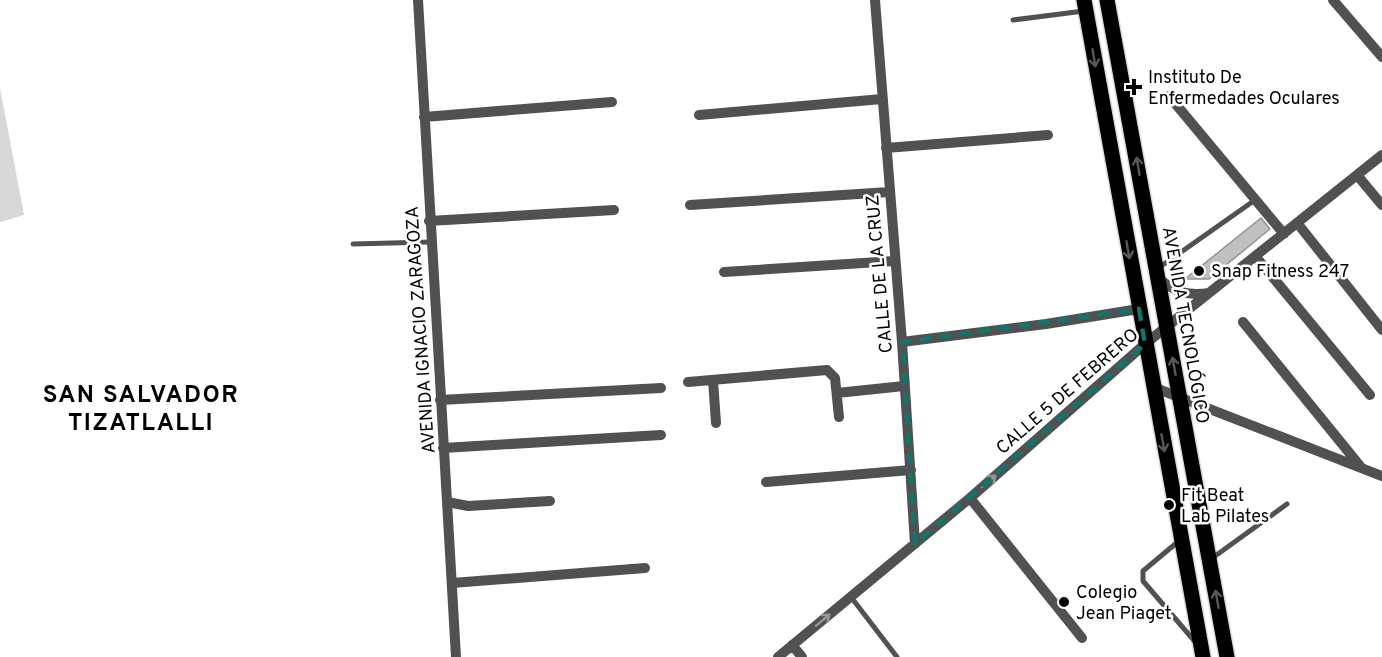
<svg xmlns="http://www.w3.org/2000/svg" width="1382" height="657" font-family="Overpass,sans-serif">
<rect width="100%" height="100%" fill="#fff"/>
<path fill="#d8d8d8" d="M 0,88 L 24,215 L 0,222 Z"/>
<path fill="#c0c0c0" stroke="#959595" stroke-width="1.5" d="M 1261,218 L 1270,229 L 1209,279 L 1185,279 Z"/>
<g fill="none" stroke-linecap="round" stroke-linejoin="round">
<g stroke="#dbdbdb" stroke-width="18">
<path id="primary" d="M 1084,0 L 1203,657
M 1107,0 L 1227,657"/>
</g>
<path stroke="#515151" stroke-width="5" d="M 1013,20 L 1084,11
M 353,244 L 430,242
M 1157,269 L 1255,200
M 1180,540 L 1143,571 L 1143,581 L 1197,644
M 1211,559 L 1287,504
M 851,597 L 897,657"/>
<path stroke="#515151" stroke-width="10" d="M 418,0 L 456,657
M 875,0 L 902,342 L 915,544
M 1333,0 L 1382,57
M 1169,96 L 1284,234
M 699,115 L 882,99
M 424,117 L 612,102
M 886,148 L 1048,135
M 1357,175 L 1382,205
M 690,205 L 889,192
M 429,221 L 614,210
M 1298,224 L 1382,330
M 1256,257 L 1370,395
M 724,272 L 894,261
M 1157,277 C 1174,292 1187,296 1209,293
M 1243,322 L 1360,466
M 902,342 L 1046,324 L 1139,309
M 713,380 L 716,423
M 688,382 L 827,370 L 835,378 L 839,417
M 1153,387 L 1382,476
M 837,393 L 904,386
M 440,400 L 661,388
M 443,448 L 661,435
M 766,482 L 911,470
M 970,498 L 1082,638
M 447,502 L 468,506 L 550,501
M 452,583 L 645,568
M 792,645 L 802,657
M 778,657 L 970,498 L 1145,344 L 1382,155"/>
<use href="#primary" stroke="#000" stroke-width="15"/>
</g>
<defs><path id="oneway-shaft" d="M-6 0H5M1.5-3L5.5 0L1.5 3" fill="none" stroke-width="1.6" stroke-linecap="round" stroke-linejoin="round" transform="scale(1.5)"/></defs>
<g stroke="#595959">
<use href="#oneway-shaft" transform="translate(1094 58) rotate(80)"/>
<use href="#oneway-shaft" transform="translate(1138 166) rotate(-100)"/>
<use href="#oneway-shaft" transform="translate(1128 250) rotate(80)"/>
<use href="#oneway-shaft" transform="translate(1174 366) rotate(-100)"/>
<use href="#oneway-shaft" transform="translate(1163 443) rotate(80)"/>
<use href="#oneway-shaft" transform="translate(1217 599) rotate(-100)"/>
</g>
<g stroke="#979797">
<use href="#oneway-shaft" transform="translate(989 481) rotate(-41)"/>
<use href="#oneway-shaft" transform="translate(823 620) rotate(-39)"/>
</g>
<path fill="none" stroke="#0f766e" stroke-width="4.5" stroke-dasharray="12 8" stroke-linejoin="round" d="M 1139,309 L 1145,344 L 915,544 L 902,342 Z"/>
<g fill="#000" stroke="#fff" stroke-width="2">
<path d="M1131 78h6v6h6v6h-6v6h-6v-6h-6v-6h6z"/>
<circle cx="1199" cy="271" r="6"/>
<circle cx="1169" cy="505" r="6"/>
<circle cx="1064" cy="602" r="6"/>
</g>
<g text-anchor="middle" stroke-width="5" stroke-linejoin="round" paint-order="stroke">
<g font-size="18" fill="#000" stroke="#fff" text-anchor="start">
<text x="1148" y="83">Instituto De<tspan x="1148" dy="21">Enfermedades Oculares</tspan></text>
<text x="1211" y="277">Snap Fitness 247</text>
<text x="1181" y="501">Fit Beat<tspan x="1181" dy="21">Lab Pilates</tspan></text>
<text x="1076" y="598">Colegio<tspan x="1076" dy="21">Jean Piaget</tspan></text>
</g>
<g font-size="18" fill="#000" stroke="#fff">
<text transform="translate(879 274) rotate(-95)" y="6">CALLE DE LA CRUZ</text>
<text transform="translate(1186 325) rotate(80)" y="6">AVENIDA TECNOLÓGICO</text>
<text transform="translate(420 330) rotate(-94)" y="6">AVENIDA IGNACIO ZARAGOZA</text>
<text transform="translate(1067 391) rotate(-41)" y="6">CALLE 5 DE FEBRERO</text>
</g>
<g font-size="24" font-weight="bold" letter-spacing="1.5" fill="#000" stroke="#fff">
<text x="141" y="402">SAN SALVADOR<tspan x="141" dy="28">TIZATLALLI</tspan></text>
</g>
</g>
</svg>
